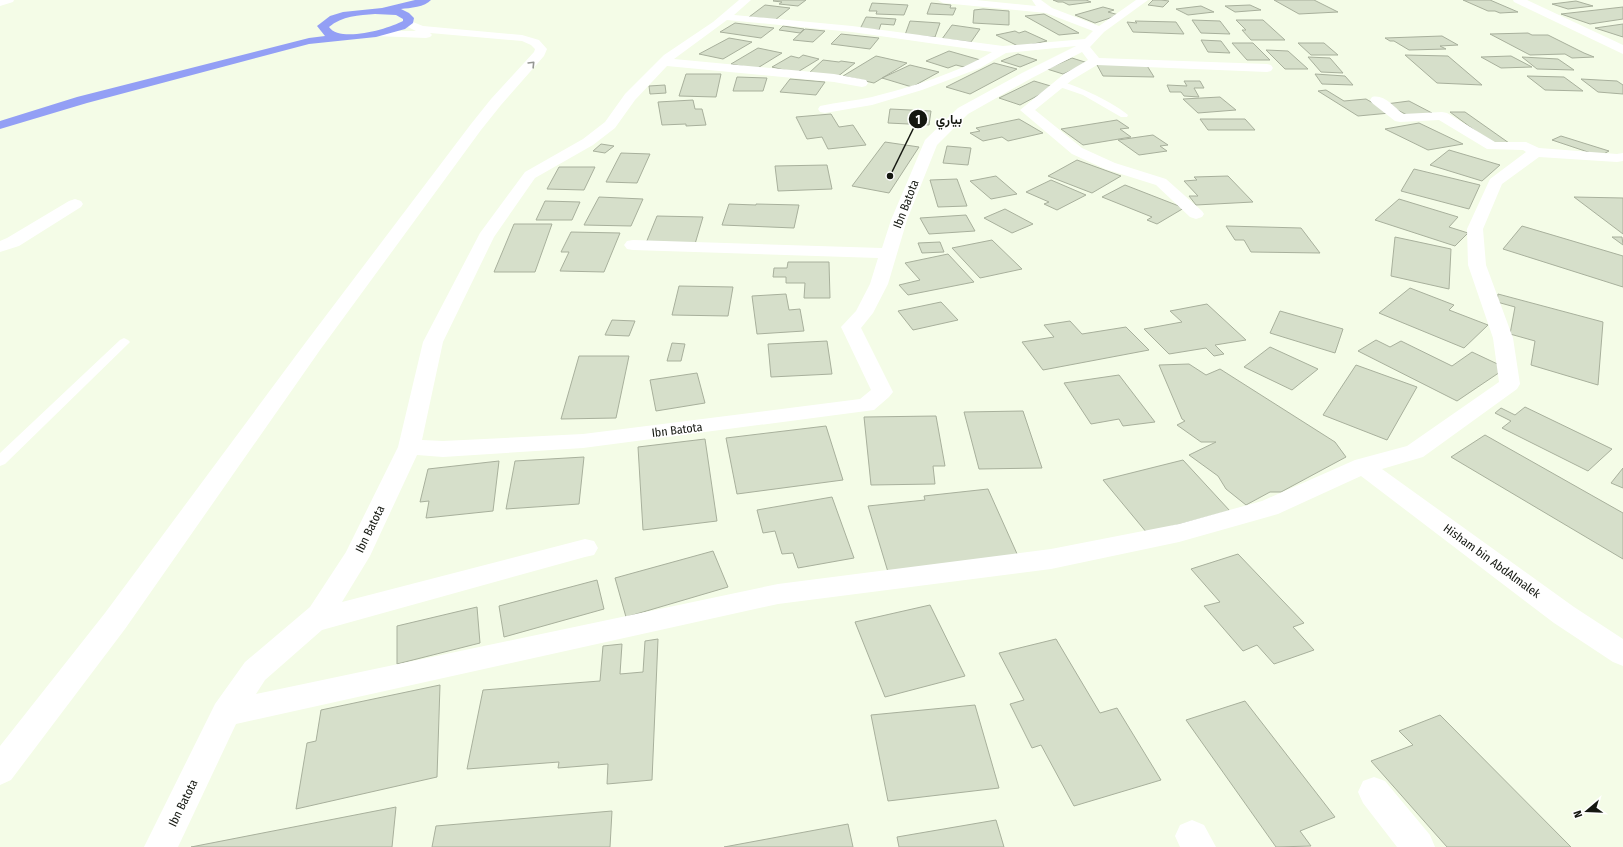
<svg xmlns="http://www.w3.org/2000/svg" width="1623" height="847" font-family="'Fira Sans Condensed',Vazirmatn,sans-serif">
<rect width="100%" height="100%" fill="#f4fce7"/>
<path fill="#d6dfca" stroke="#a8b09c" d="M 774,0 L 806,0 L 798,6 L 779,4 L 782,2 L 773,1 Z
M 1053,0 L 1086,0 L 1091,2 L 1069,5 L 1063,2 L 1058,2 Z
M 1153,0 L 1161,0 L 1169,1 L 1163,7 L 1148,5 Z
M 1274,0 L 1314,0 L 1338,12 L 1299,14 Z
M 1463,0 L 1490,0 L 1518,12 L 1500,13 L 1495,11 L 1488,11 Z
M 1576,1 L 1593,6 L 1568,9 L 1552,4 Z
M 872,3 L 908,5 L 904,15 L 876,14 L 877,11 L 869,11 Z
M 931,3 L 951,5 L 950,8 L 956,8 L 953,15 L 927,14 Z
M 765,5 L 790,8 L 775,20 L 749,17 Z
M 1250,5 L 1261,10 L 1235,12 L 1225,6 Z
M 1201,6 L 1214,12 L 1188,15 L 1176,9 Z
M 1103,7 L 1114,10 L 1108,12 L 1119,15 L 1095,23 L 1075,15 Z
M 1623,7 L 1623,19 L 1590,24 L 1561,14 Z
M 983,9 L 1009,11 L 1009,25 L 973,23 L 974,10 Z
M 1044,14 L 1079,33 L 1059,35 L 1025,16 Z
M 866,17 L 896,19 L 894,25 L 881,24 L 879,30 L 860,29 Z
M 1192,20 L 1220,21 L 1230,34 L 1201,33 Z
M 1236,20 L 1263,20 L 1285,40 L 1251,40 L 1242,30 L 1246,30 Z
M 910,21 L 940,23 L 935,37 L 905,35 Z
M 1135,21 L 1176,22 L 1184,34 L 1133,32 L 1127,22 L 1137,23 Z
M 735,23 L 774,28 L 761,38 L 720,32 Z
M 1623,24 L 1623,37 L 1595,28 Z
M 952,25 L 980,29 L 971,42 L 942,39 Z
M 783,26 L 804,29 L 800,33 L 779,30 Z
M 805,29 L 825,31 L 813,42 L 793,40 Z
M 1015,31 L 1019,33 L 1025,31 L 1047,41 L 1020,47 L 996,35 Z
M 1528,33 L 1532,35 L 1548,35 L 1584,53 L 1594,57 L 1572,58 L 1565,54 L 1530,55 L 1490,34 Z
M 841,34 L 879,38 L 870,49 L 831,44 Z
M 1442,36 L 1458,45 L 1440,46 L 1446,49 L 1409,50 L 1394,41 L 1390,41 L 1385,38 Z
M 729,38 L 752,42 L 723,59 L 699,54 Z
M 1201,40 L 1221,41 L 1230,53 L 1208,52 Z
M 1232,43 L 1253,43 L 1270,60 L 1247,60 Z
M 1298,43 L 1324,43 L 1338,55 L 1311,55 Z
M 758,48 L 782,53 L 756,69 L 731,64 Z
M 1266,50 L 1288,51 L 1308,69 L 1285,69 Z
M 949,51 L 984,61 L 968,68 L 956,65 L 948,68 L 926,61 Z
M 1018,54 L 1037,60 L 1020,67 L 1001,61 Z
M 803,55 L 819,59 L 796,73 L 772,67 L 791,56 L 799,58 Z
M 1405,55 L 1448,56 L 1482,85 L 1437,83 Z
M 876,56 L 907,63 L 874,83 L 843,76 Z
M 1511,56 L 1532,67 L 1501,68 L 1481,57 Z
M 1308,57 L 1330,58 L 1343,73 L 1321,72 Z
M 1522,57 L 1558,59 L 1574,70 L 1537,69 Z
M 1072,58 L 1088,63 L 1063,74 L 1047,69 Z
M 823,60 L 839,62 L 841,61 L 855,63 L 837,77 L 809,73 Z
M 994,63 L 1017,69 L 970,94 L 946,87 Z
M 1096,63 L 1146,64 L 1154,77 L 1103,76 Z
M 910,65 L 939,72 L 912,87 L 882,78 Z
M 686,74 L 721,74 L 716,97 L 679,96 Z
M 1315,74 L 1345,76 L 1353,85 L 1322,84 Z
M 1527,76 L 1564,77 L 1583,91 L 1545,90 Z
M 737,77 L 767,78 L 763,91 L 733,91 Z
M 790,79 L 825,82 L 816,95 L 780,92 Z
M 1581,79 L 1617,81 L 1623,85 L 1623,94 L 1598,92 Z
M 1034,81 L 1054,87 L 1020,105 L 999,98 Z
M 1184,81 L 1200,81 L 1204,88 L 1194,88 L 1199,97 L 1184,96 L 1181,92 L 1170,92 L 1167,85 L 1187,86 Z
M 665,85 L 666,93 L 650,94 L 649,86 Z
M 1326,90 L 1344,101 L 1366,99 L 1390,113 L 1358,116 L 1318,91 Z
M 1220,97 L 1236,110 L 1198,113 L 1183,99 Z
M 693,100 L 695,109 L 702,109 L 706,125 L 686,126 L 686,124 L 662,125 L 658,102 Z
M 1409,101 L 1432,113 L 1409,116 L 1386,104 Z
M 890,109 L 931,111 L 929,125 L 888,123 Z
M 1450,112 L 1465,112 L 1509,143 L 1493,144 Z
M 831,114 L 839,127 L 853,125 L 866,145 L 828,149 L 822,137 L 807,139 L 796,117 Z
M 1019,119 L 1043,133 L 1008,141 L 1002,137 L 983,141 L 970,133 L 980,131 L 976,128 Z
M 1200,119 L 1245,119 L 1255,130 L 1208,130 Z
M 1117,120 L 1129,128 L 1120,129 L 1131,137 L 1083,145 L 1061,129 Z
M 1419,123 L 1463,144 L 1428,150 L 1385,129 Z
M 1153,135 L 1168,145 L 1160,146 L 1167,151 L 1139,155 L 1118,140 Z
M 1561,136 L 1609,151 L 1600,156 L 1552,140 Z
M 885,142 L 919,147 L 889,193 L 852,186 Z
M 601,144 L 614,146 L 605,153 L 593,151 Z
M 947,146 L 971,148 L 968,165 L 943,163 Z
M 1449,150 L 1500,165 L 1482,181 L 1430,165 Z
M 621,153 L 650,154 L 637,183 L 606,182 Z
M 1077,160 L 1121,176 L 1092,193 L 1048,176 Z
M 827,165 L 832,189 L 778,191 L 775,166 Z
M 559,167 L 595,167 L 584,190 L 547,189 Z
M 1414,169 L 1480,185 L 1469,209 L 1401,191 Z
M 996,176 L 1017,194 L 991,199 L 970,181 Z
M 1228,176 L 1253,202 L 1196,205 L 1189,196 L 1198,196 L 1184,181 L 1197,180 L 1194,177 Z
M 957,179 L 967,206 L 938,207 L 930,180 Z
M 1051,180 L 1086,195 L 1057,210 L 1044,204 L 1049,202 L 1026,192 Z
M 1125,185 L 1184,208 L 1157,224 L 1147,220 L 1152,217 L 1102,197 Z
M 599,197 L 643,199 L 631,226 L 584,225 Z
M 1574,197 L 1623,198 L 1623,234 Z
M 1399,199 L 1458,217 L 1449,227 L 1468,233 L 1455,246 L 1375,220 Z
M 545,201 L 580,202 L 572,220 L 536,220 Z
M 729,204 L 756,205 L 756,204 L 799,205 L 794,228 L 722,225 Z
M 1005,209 L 1033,224 L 1012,233 L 984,218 Z
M 966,215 L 975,231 L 929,234 L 920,218 Z
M 657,216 L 703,217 L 695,244 L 646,243 Z
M 514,224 L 552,224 L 535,272 L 494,272 Z
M 1226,226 L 1301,228 L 1320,253 L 1251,252 L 1244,240 L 1235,240 Z
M 1522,226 L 1623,256 L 1623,287 L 1503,249 Z
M 571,232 L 620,233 L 604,272 L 560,271 L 569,252 L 561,252 Z
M 1395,237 L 1451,249 L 1449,289 L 1391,276 Z
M 1612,237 L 1622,237 L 1623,245 Z
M 992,240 L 1022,269 L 980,278 L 952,248 Z
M 940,242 L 944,252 L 922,253 L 918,243 Z
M 948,254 L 974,282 L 908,295 L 899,285 L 920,280 L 905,263 Z
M 788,262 L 829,262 L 830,298 L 804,298 L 805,283 L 786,283 L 786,277 L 773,277 L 774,268 L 787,268 Z
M 679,286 L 733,287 L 728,316 L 672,315 Z
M 1410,288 L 1454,305 L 1449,310 L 1488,325 L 1464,348 L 1379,313 Z
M 786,294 L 789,310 L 800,309 L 804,331 L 757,334 L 752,296 Z
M 1498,294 L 1603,322 L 1598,385 L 1531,365 L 1535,341 L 1510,334 L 1515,307 L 1497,302 Z
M 941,302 L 958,320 L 913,330 L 898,311 Z
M 1207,304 L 1246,340 L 1215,345 L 1224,354 L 1214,356 L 1206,348 L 1169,354 L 1144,329 L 1182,322 L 1170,311 Z
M 1280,311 L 1343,329 L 1335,353 L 1270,333 Z
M 612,320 L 635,321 L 629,336 L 605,335 Z
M 1070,321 L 1082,334 L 1126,327 L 1149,350 L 1043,370 L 1022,342 L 1054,337 L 1044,325 Z
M 1376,340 L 1390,347 L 1401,341 L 1452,366 L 1472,352 L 1506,368 L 1457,401 L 1358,351 Z
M 827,341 L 832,374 L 771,377 L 768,344 Z
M 672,343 L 685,344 L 681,361 L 667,361 Z
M 1270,347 L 1318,369 L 1292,390 L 1244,367 Z
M 579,356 L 629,356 L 616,418 L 561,419 Z
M 1189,364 L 1206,375 L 1220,369 L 1335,442 L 1346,457 L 1281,492 L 1270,492 L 1246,505 L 1226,489 L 1218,476 L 1189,455 L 1216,442 L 1201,442 L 1177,425 L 1185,421 L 1182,419 L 1159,365 Z
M 1356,365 L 1417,387 L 1387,440 L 1323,415 Z
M 697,373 L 705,403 L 656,411 L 650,380 Z
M 1119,375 L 1155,422 L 1123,426 L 1119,419 L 1091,424 L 1064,383 Z
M 1525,407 L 1612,449 L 1588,471 L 1502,428 L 1511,421 L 1495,413 L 1501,408 L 1515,415 Z
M 1023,411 L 1042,468 L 979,469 L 964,412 Z
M 936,416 L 945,466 L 933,466 L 935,484 L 871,485 L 864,417 Z
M 826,426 L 843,480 L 737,494 L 726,438 Z
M 1485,435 L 1623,513 L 1623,559 L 1451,457 Z
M 705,439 L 717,521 L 643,530 L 638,447 Z
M 584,457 L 579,504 L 506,509 L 515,461 Z
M 1183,460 L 1230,511 L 1147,533 L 1103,480 Z
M 499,461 L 493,511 L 426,518 L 429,501 L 420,502 L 428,469 Z
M 1623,468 L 1623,488 L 1611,483 Z
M 988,489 L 1018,556 L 888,572 L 868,506 L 925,500 L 924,496 Z
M 832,497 L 854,558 L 798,568 L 793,553 L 782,554 L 775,531 L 763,533 L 757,510 Z
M 713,551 L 728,587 L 626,617 L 615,578 Z
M 1238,554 L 1304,623 L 1293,627 L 1314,650 L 1274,664 L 1257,645 L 1243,651 L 1204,606 L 1220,602 L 1191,569 Z
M 597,580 L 604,609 L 504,637 L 499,606 Z
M 930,605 L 965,676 L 885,697 L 855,622 Z
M 477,607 L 480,643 L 397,664 L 397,626 Z
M 658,639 L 652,780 L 607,784 L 608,764 L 558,768 L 559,762 L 467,769 L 483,690 L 600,681 L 603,646 L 622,644 L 620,674 L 643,672 L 645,641 Z
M 1056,639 L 1100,713 L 1117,708 L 1161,780 L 1074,806 L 1041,745 L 1032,748 L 1010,704 L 1024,700 L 999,653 Z
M 440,685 L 437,777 L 296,809 L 307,743 L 316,741 L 321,710 Z
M 1245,701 L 1335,817 L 1300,831 L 1311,846 L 1276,847 L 1186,720 Z
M 975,705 L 999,788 L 888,801 L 871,715 Z
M 1440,715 L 1571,847 L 1447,847 L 1371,761 L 1413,745 L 1399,731 Z
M 396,807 L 392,847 L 191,847 Z
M 612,811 L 610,847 L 432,847 L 436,826 Z
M 996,820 L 1004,847 L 899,847 L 897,837 Z
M 848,824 L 853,847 L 724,847 Z"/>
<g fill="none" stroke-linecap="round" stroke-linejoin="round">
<path fill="#fff" fill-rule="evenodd" d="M 1057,82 C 1070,80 1119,106 1128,115 L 1127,117 L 1121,117 L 1083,95 L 1057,86 Z
M 124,338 L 128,340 L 130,342 L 128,344 L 5,464 L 0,466 L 0,453 L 120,340 Z"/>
<path fill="#fff" fill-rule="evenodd" d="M 0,0 L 14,0 L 13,2 L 0,6 Z
M 739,0 L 751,0 L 734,15 L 852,26 L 1003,46 L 1085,39 L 1093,31 L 1046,13 L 943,3 L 938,0 L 976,0 L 1036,6 L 1032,0 L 1041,0 L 1052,8 L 1099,26 L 1136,0 L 1148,0 L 1104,32 L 1090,47 L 1099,58 L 1267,64 L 1271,65 L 1273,68 L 1271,71 L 1267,72 L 1097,65 L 1072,80 L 1035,110 L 1082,148 L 1115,163 L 1166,179 L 1202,211 L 1204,214 L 1202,217 L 1196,219 L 1190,217 L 1156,185 L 1105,169 L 1072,154 L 1020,110 L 1064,74 L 1088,60 L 1082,52 L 1030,79 L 968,114 L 937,145 L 907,220 L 888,284 L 873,313 L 861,328 L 893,392 L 889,397 L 874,410 L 583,448 L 443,457 L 417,455 L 370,556 L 342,602 L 585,539 L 594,541 L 598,548 L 594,555 L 585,557 L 322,630 L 265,680 L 256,694 L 778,584 L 1051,549 L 1179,524 L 1262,501 L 1355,460 L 1407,446 L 1499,382 L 1493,338 L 1468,265 L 1467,229 L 1490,179 L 1526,152 L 1523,150 L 1487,149 L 1439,120 L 1400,122 L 1395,121 L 1372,103 L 1370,100 L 1372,97 C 1384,94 1394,107 1403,114 L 1442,112 L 1447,113 L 1495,142 L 1526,142 L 1539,148 L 1617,154 L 1623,153 L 1623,161 L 1617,162 L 1539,157 L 1502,184 L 1483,229 L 1486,265 L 1513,338 L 1520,384 L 1517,389 L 1423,457 L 1382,469 L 1574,607 L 1623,639 L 1623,666 L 1613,662 L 1554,623 L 1361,476 L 1278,514 L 1179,542 L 1051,569 L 778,604 L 236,724 L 178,847 L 144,847 L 215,704 L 245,662 L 310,607 L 346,552 L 398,447 L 423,342 L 480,233 L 525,172 L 583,139 L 605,122 L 625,94 L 664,55 L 713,22 ZM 727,20 L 852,32 L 992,52 C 958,73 911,87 872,97 C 855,101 837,102 820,106 L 818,109 L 820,112 L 825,113 L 872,105 L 922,90 L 980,68 L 1006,53 L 1076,46 L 1022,73 L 958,108 L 925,140 L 891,220 L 882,248 L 633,240 L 627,241 L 624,245 L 627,249 L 633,250 L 878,258 L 870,284 L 856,311 L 841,327 L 871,390 L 860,399 L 583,434 L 443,441 L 422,440 L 443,342 L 494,237 L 535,178 L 593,145 L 615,128 L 635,100 L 667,66 L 834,82 L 862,87 L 866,86 L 868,83 L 866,80 L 834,74 L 674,59 Z
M 1513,0 L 1527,0 L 1623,45 L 1623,54 L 1514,2 Z
M 75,199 L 81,201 L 83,204 L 81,207 L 19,246 L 0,252 L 0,241 L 7,238 L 69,201 Z
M 1374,777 L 1385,781 L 1430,835 L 1435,847 L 1397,847 L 1363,803 L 1358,792 L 1363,781 Z
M 1192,820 L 1204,825 L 1216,847 L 1180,847 L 1175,836 L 1180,825 Z"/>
<path fill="#fff" fill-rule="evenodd" d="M 408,20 L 423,26 L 522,35 L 539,40 L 547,49 L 544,56 L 501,105 L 481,130 L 320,350 L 125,629 L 11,780 L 0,785 L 0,746 L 105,613 L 306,342 L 471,124 L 491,99 L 534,52 L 535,49 L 531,45 L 522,41 L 430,33 L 432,35 L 430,37 L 426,38 L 375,36 L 373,34 L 375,32 L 379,31 L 416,31 L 404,25 L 403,23 L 404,21 Z"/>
<path fill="#939ff5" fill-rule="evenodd" d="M 415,0 L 431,0 C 425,7 410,8 401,9 L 409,13 L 414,18 L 413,23 L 405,29 L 376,37 L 309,44 L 87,103 L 0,129 L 0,121 L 77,97 L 309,38 L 325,36 L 317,26 L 330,16 L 343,12 L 382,8 ZM 375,14 L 396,15 L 403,19 L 403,21 C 388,29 340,43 329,27 C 342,16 359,15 375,14 Z"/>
</g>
<defs><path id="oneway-chevron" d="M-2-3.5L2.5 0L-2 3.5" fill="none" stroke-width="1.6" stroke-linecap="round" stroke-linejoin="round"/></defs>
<use stroke="#959793" href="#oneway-chevron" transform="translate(532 64) rotate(-46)"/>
<g text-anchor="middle" stroke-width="3" stroke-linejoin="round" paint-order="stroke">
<g font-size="12" fill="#141710" stroke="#fff">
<text transform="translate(906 204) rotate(-69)" y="4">Ibn Batota</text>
<text transform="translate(677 430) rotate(-7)" y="4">Ibn Batota</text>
<text transform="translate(370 529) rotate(-64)" y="4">Ibn Batota</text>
<text transform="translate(1492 561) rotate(36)" y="4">Hisham bin AbdAlmalek</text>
<text transform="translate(183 803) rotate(-64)" y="4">Ibn Batota</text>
</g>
</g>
<path fill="none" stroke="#141710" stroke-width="1.5" d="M890 176L918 119"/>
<g fill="#141710" stroke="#fff" stroke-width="1.5">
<circle cx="890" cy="176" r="4"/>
<circle cx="918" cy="119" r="10"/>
</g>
<g font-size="12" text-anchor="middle" font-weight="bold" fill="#fff">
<text x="918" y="124">1</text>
</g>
<g font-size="13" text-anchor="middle" font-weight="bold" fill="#141710" stroke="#fff" stroke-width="3" stroke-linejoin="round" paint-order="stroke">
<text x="949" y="124">بياري</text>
</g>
<g transform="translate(1587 811) rotate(251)" stroke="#ffffff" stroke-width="3" paint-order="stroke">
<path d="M0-3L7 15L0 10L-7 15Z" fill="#141710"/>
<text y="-6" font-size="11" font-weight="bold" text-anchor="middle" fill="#141710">N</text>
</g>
</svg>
